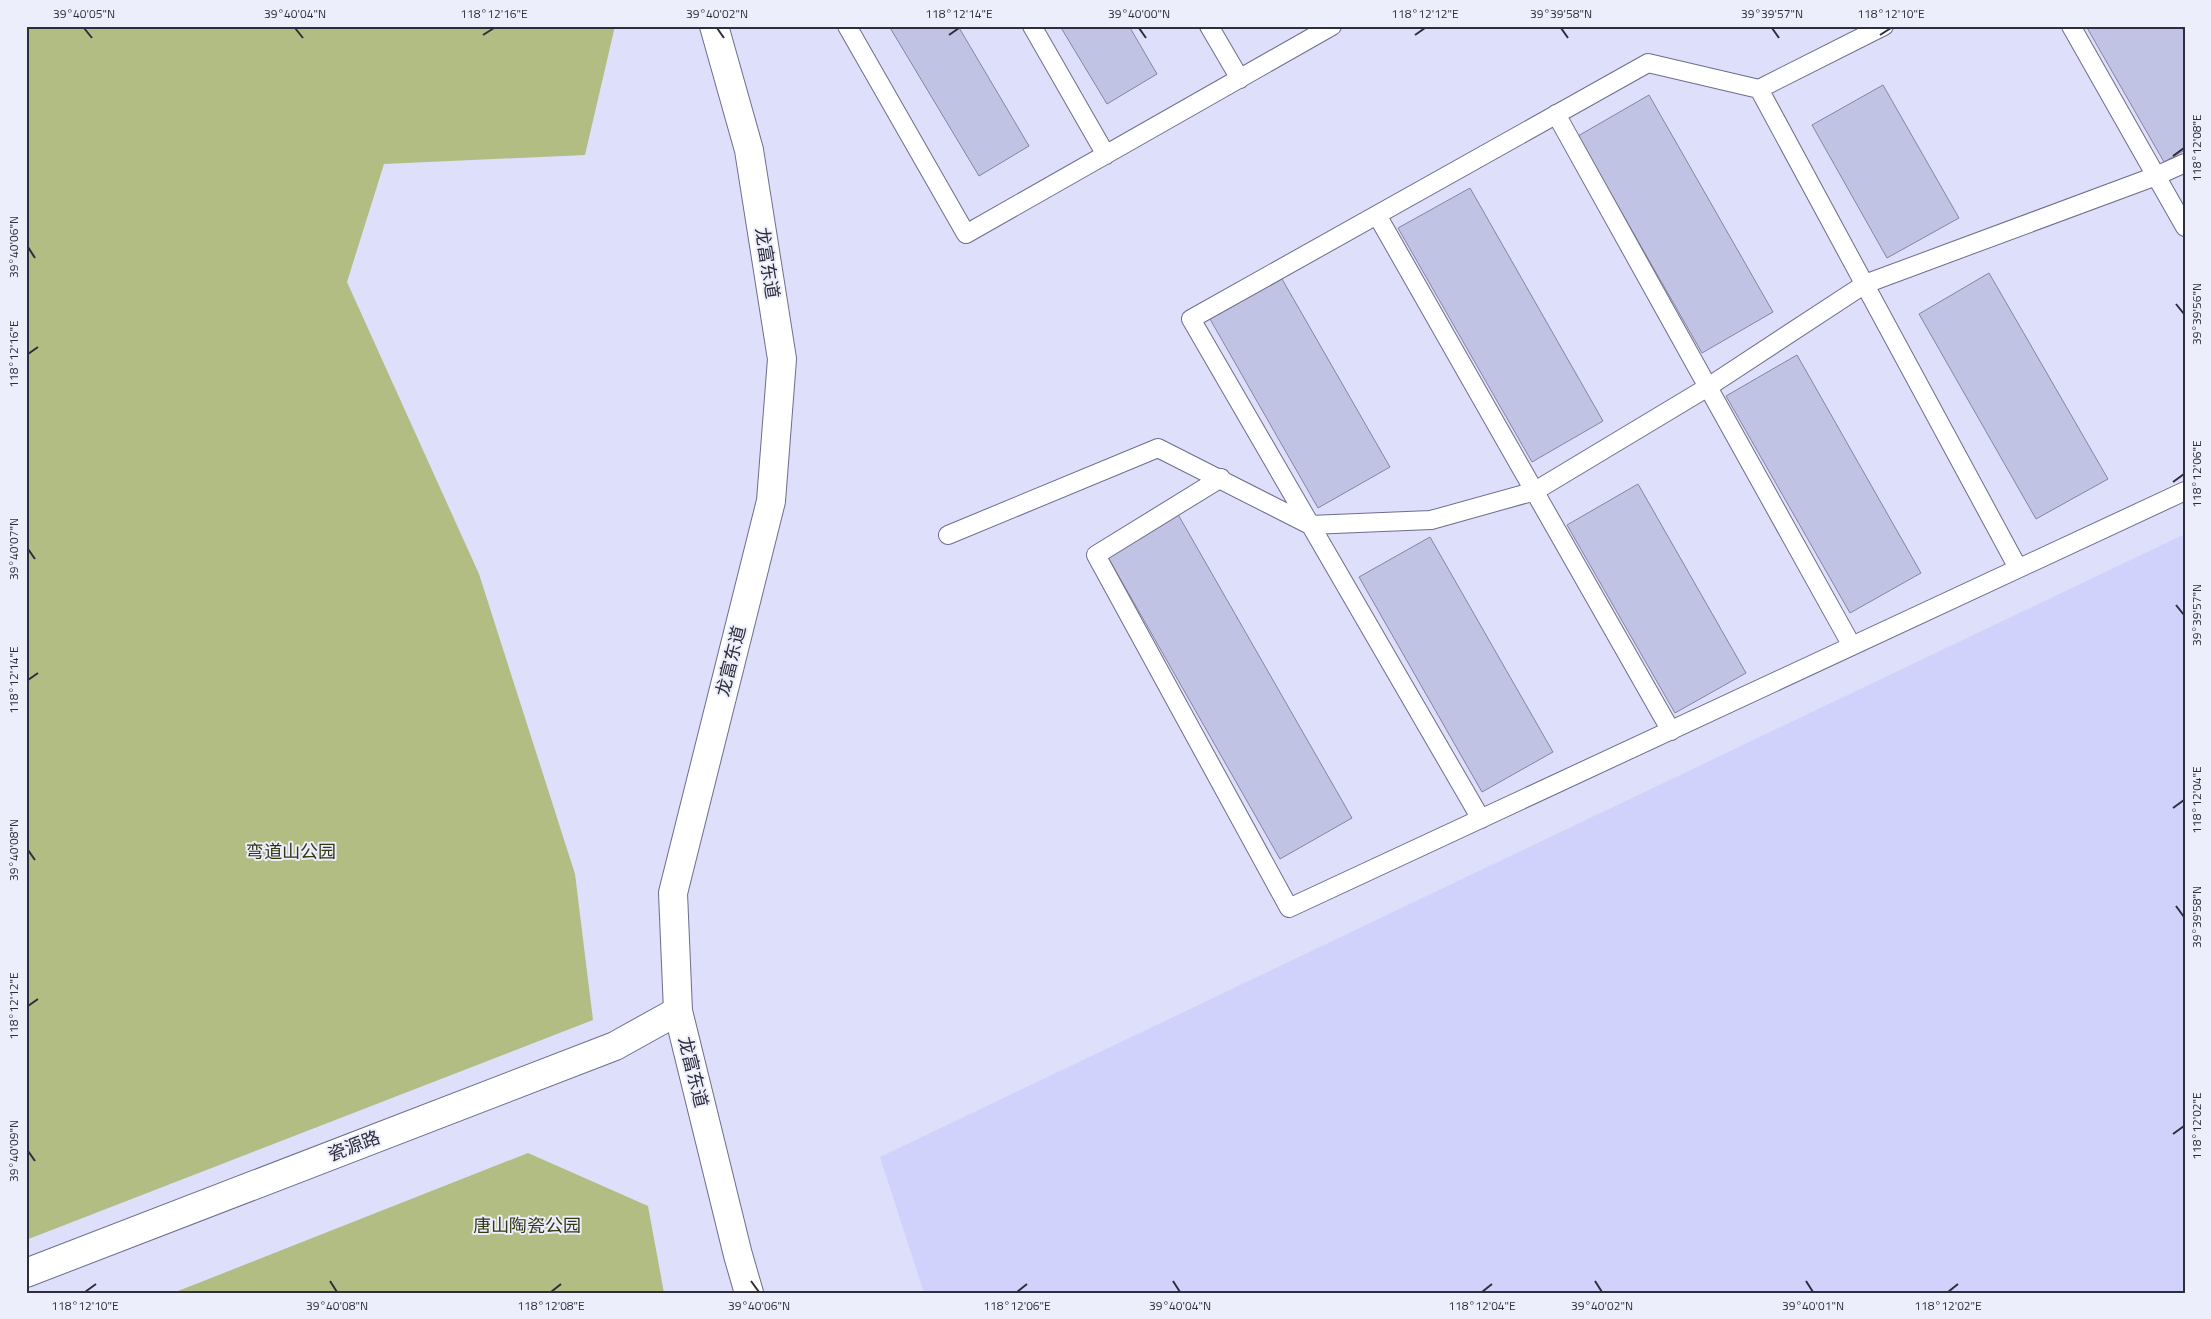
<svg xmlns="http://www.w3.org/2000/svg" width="2211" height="1319" font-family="'Titillium Web','Noto Sans SC',sans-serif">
<rect width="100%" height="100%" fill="#dedffb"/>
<path fill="#d1d2fc" d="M 2185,534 L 2185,1293 L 924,1293 L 880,1157 Z"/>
<path fill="#b1bd82" d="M 26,26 L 615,26 L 585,155 L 384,164 L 347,282 L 479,574 L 575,874 L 593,1020 L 26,1240 Z
M 528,1153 L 648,1206 L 664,1293 L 173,1293 Z"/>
<path fill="#c1c3e4" stroke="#8484a4" d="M 889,26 L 958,26 L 1029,146 L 979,176 Z
M 1060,26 L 1129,26 L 1157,74 L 1107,104 Z
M 2086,26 L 2181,26 L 2185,33 L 2185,150 L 2164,162 Z
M 1883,85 L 1959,218 L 1887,258 L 1812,125 Z
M 1649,95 L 1773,312 L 1702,353 L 1578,136 Z
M 1470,188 L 1603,421 L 1532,462 L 1398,228 Z
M 1989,273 L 2108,479 L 2036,519 L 1919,314 Z
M 1282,279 L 1390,467 L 1318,508 L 1210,319 Z
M 1797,355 L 1921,573 L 1850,613 L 1726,396 Z
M 1638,484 L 1746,673 L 1675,713 L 1567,525 Z
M 1172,504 L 1352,818 L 1280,859 L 1101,545 Z
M 1430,537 L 1553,752 L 1482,792 L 1359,577 Z"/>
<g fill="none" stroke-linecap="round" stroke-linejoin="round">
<g stroke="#6d6d8c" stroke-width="20">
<path id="service" d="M 847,26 L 966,234 L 1332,26
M 1032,26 L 1106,155
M 1209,26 L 1240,79
M 2071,26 L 2185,227
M 1759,89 L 2018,568
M 1556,114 L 1852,646
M 1377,215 L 1671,731
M 1221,478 L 1096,555 L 1289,908 L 2185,491
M 948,535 L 1158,448 L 1310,525 L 1431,520 L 1535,491 L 1708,387 L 1865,284 L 2156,176 L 2185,163
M 1481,819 L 1191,319 L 1648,63 L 1759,89 L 1884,26"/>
</g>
<g stroke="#6d6d8c" stroke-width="30">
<path id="tertiary" d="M 26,1273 L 615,1046 L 678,1011"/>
</g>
<g stroke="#6d6d8c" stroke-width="30">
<path id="secondary" d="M 714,26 L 749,150 L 782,359 L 771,501 L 673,893 L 678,1011 L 738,1255 L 749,1293"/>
</g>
<use href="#service" stroke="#fff" stroke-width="18"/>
<use href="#tertiary" stroke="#fff" stroke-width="28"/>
<use href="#secondary" stroke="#fff" stroke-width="28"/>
</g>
<path fill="none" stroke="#2d2d3b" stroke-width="2" d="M 84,28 L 92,38M 295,28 L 303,38M 717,28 L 724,38M 1139,28 L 1146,38M 1561,28 L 1568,38M 1772,28 L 1779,38M 483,35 L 494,28M 949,35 L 959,28M 1415,35 L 1425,28M 1880,35 L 1891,28M 2173,156 L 2184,148M 28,247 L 35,258M 2176,304 L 2184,314M 28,354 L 38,347M 2173,482 L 2184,474M 28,549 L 35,559M 2176,605 L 2184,615M 28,680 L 38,673M 2173,808 L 2184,800M 28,850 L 35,860M 2176,906 L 2184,917M 28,1006 L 38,999M 2173,1134 L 2184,1126M 28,1151 L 35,1161M 330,1281 L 337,1292M 751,1281 L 759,1292M 1173,1281 L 1180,1292M 1595,1281 L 1602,1292M 1806,1281 L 1813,1292M 85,1292 L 96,1284M 551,1292 L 561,1284M 1017,1292 L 1027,1284M 1482,1292 L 1492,1284M 1948,1292 L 1958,1284"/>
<g text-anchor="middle" stroke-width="4" stroke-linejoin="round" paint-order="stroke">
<g font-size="18" fill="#2d2d3b" stroke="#edeefc">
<text transform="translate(767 263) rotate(81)" y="6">龙富东道</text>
<text transform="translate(731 661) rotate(-76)" y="6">龙富东道</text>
<text transform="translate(693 1072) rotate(76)" y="6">龙富东道</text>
<text transform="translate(354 1146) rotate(-21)" y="6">瓷源路</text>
</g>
<g font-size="18" fill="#313811" stroke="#edeefc">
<text x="291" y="858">弯道山公园</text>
<text x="527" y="1232">唐山陶瓷公园</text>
</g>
</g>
<rect width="2211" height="1319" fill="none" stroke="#edeefc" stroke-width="55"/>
<rect x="28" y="28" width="2156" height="1264" fill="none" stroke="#2d2d3b" stroke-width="2"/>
<g font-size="12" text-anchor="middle" fill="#2d2d3b">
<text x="84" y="18">39°40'05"N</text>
<text x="295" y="18">39°40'04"N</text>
<text x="494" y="18">118°12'16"E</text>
<text x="717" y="18">39°40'02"N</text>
<text x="959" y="18">118°12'14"E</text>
<text x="1139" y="18">39°40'00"N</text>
<text x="1425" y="18">118°12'12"E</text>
<text x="1561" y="18">39°39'58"N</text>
<text x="1772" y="18">39°39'57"N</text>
<text x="1891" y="18">118°12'10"E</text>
<text transform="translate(2197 148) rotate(-90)" y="4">118°12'08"E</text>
<text transform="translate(14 247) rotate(-90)" y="4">39°40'06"N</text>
<text transform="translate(2197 314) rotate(-90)" y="4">39°39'56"N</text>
<text transform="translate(14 354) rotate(-90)" y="4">118°12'16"E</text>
<text transform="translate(2197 474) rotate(-90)" y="4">118°12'06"E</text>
<text transform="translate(14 549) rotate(-90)" y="4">39°40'07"N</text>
<text transform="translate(2197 615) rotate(-90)" y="4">39°39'57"N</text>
<text transform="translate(14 680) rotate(-90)" y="4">118°12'14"E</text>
<text transform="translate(2197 800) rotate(-90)" y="4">118°12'04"E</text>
<text transform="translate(14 850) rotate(-90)" y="4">39°40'08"N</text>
<text transform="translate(2197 917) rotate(-90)" y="4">39°39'58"N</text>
<text transform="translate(14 1006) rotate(-90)" y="4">118°12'12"E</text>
<text transform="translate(2197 1126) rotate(-90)" y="4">118°12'02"E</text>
<text transform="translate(14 1151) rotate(-90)" y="4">39°40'09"N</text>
<text x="85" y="1310">118°12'10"E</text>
<text x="337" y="1310">39°40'08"N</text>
<text x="551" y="1310">118°12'08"E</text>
<text x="759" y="1310">39°40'06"N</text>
<text x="1017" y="1310">118°12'06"E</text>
<text x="1180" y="1310">39°40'04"N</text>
<text x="1482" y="1310">118°12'04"E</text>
<text x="1602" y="1310">39°40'02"N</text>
<text x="1813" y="1310">39°40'01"N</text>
<text x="1948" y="1310">118°12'02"E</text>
</g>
</svg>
